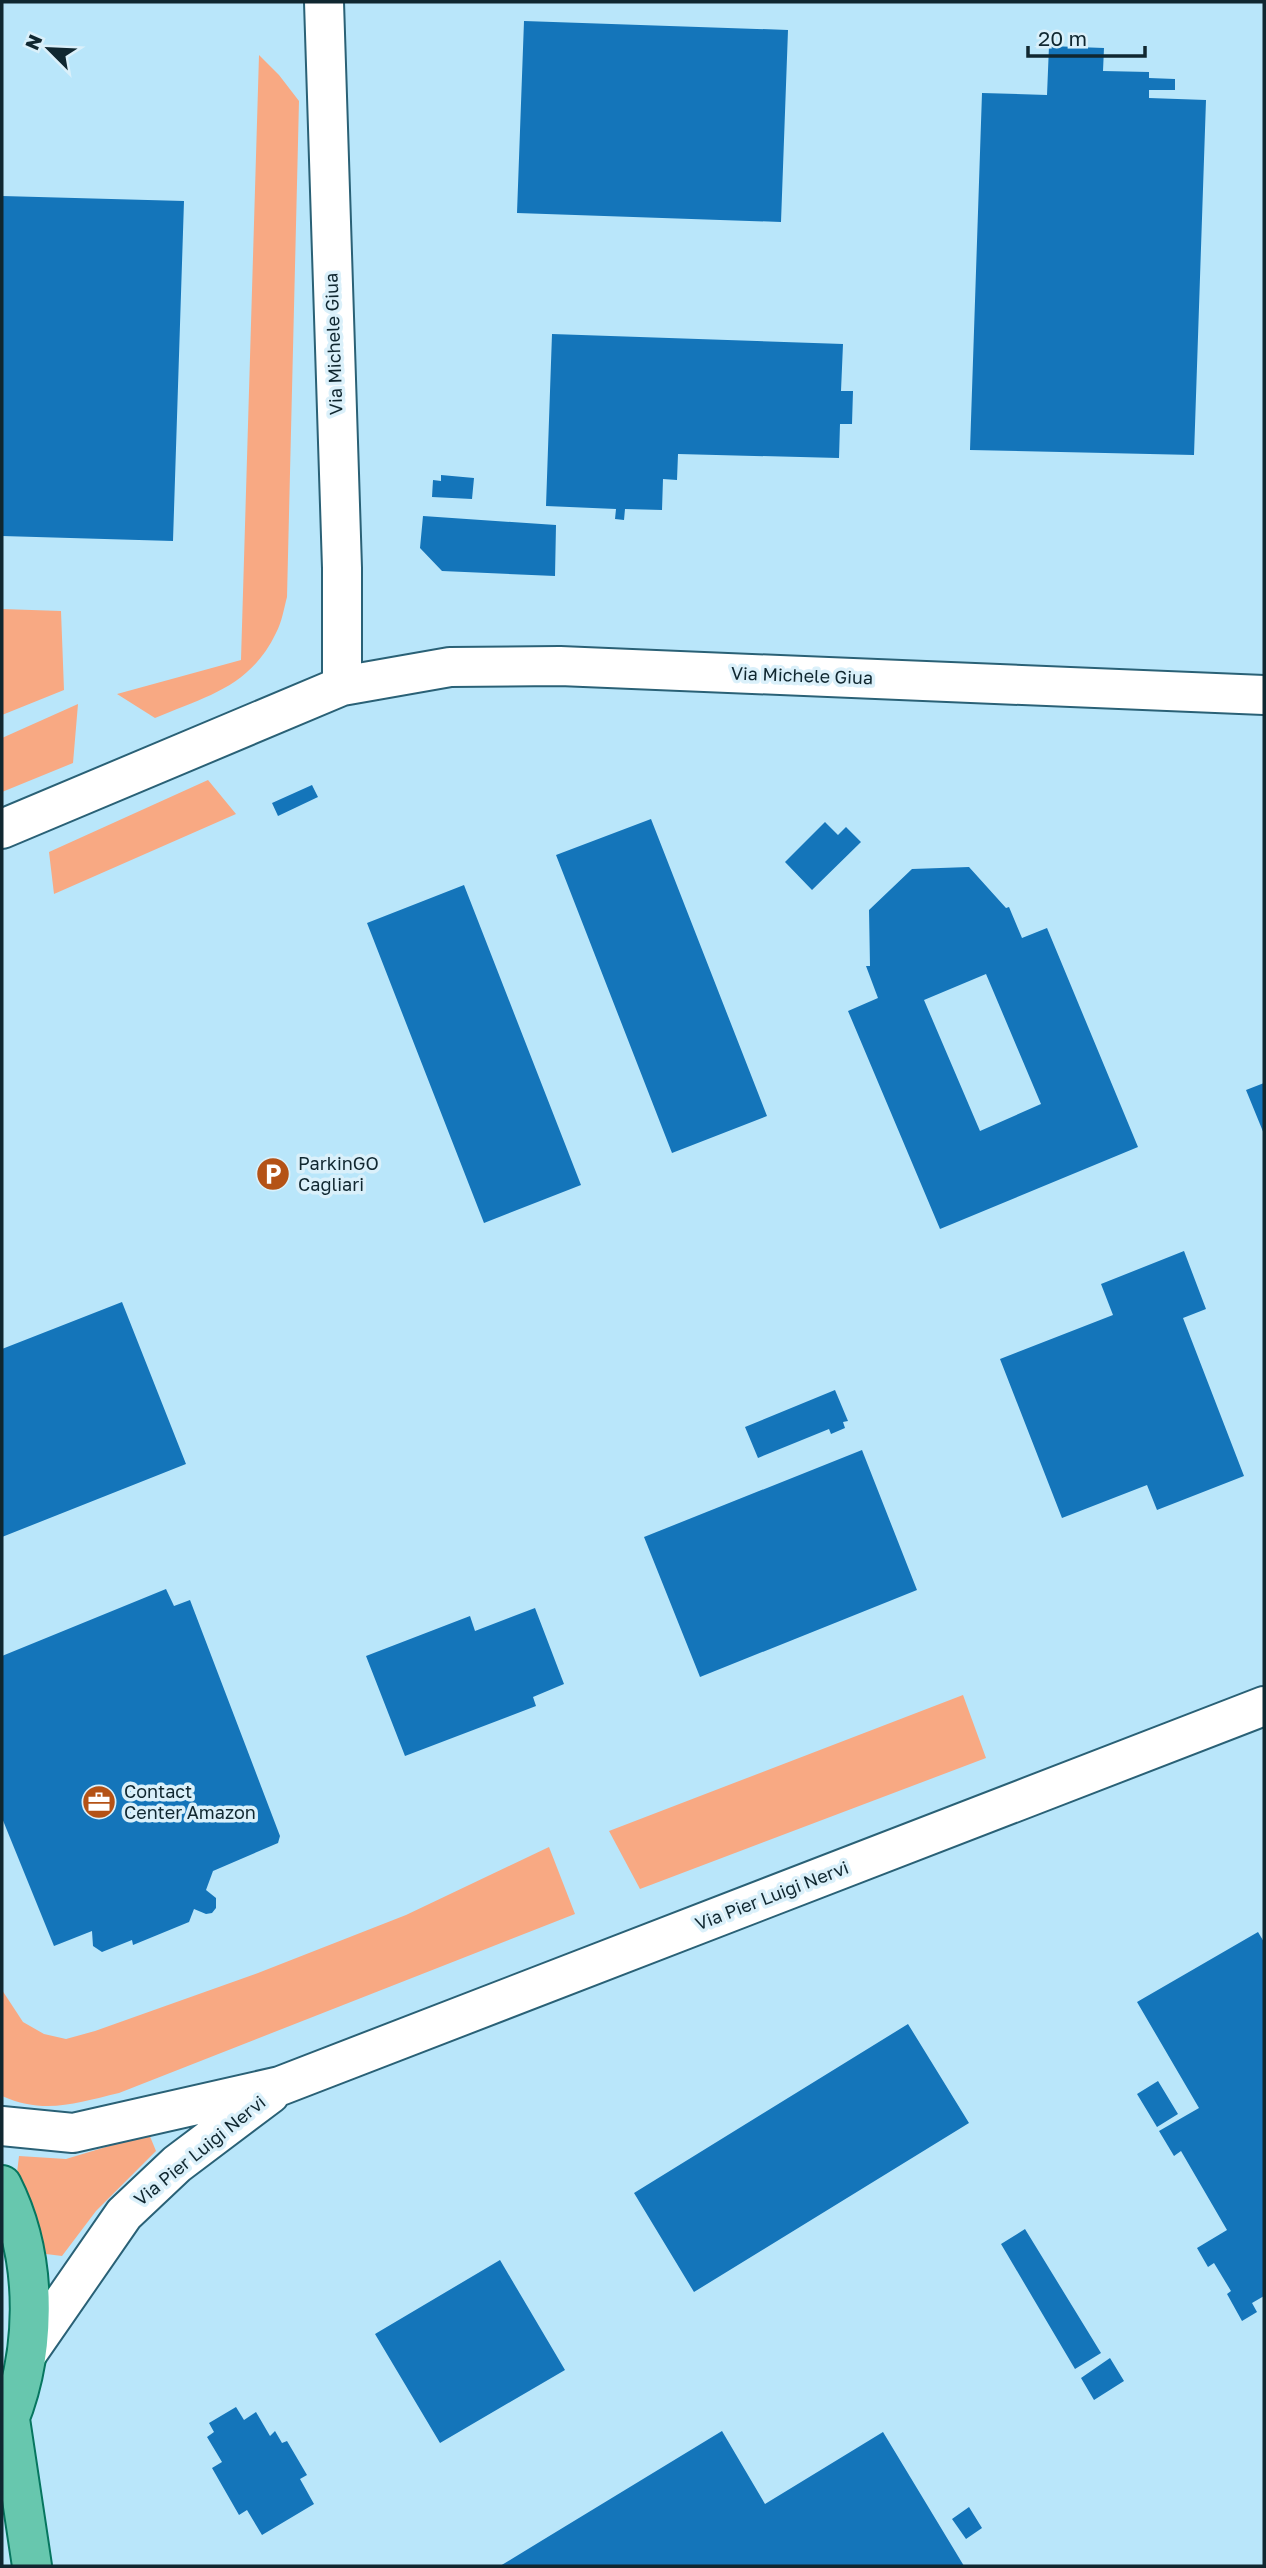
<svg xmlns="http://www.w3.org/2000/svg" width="1266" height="2568" font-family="'Golos Text',sans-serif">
<rect width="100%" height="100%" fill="#b9e6fa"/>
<path fill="#f8a983" d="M 259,55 L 279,75 L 299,101 L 287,597 C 284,608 282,622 276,633 C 250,687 207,696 155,718 L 117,694 L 241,660 Z
M 2,609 L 61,611 L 64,690 L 2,715 Z
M 78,704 L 73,763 L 2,792 L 2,738 Z
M 208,780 L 236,814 L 54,894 L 49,852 Z
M 963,1695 L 986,1758 L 640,1889 L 609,1831 Z
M 549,1847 L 575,1914 L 119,2093 C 76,2103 45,2115 2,2096 L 2,1990 L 23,2022 L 44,2034 L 66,2039 L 95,2031 L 258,1973 L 406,1915 Z
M 149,2134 L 156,2151 L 96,2211 L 62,2256 L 46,2254 L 33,2204 L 17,2173 L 19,2156 L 66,2159 Z"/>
<path fill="#1475ba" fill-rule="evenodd" d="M 524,21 L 788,30 L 781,222 L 517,213 Z
M 1049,46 L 1104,48 L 1103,71 L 1149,72 L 1149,78 L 1175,79 L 1175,90 L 1149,90 L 1149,98 L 1206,100 L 1194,455 L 970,450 L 982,93 L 1047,95 Z
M 2,196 L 184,201 L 173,541 L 2,536 Z
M 552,334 L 843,344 L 841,391 L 853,391 L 852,424 L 840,424 L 839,458 L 678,454 L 677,480 L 663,479 L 662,510 L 625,509 L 624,520 L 615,519 L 616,509 L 546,506 Z
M 441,475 L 474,478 L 472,499 L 432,497 L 433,480 L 441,481 Z
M 423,516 L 556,525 L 555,576 L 442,571 L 420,548 Z
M 312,785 L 318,797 L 278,816 L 272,803 Z
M 651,819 L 767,1116 L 672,1153 L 556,855 Z
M 825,822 L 838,835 L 846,827 L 861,842 L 812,890 L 785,862 Z
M 969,867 L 1006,908 L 1009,907 L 1022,938 L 1047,928 L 1138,1147 L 940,1229 L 848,1011 L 878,998 L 866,966 L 870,966 L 869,910 L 912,869 ZM 986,974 L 1041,1104 L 980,1131 L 924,1000 Z
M 464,885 L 581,1185 L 484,1223 L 367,923 Z
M 1264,1083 L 1264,1134 L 1246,1090 Z
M 1184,1251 L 1206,1309 L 1183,1318 L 1244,1476 L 1157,1510 L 1147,1485 L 1062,1518 L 1000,1359 L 1113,1315 L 1101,1284 Z
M 122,1302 L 186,1464 L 2,1537 L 2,1349 Z
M 835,1390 L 848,1421 L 843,1422 L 845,1428 L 831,1434 L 829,1429 L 758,1458 L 745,1427 Z
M 862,1450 L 917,1590 L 700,1677 L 644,1537 Z
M 166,1589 L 174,1606 L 190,1600 L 280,1836 L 278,1843 L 213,1871 L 206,1890 L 216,1898 L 216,1908 L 212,1913 L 206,1914 L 194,1909 L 189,1922 L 133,1945 L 132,1940 L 102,1952 L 93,1946 L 92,1931 L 54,1946 L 2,1818 L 2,1656 Z
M 535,1608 L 564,1684 L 533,1697 L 536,1706 L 405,1756 L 366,1656 L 470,1616 L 475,1631 Z
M 1258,1932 L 1264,1942 L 1264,2296 L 1252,2303 L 1257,2312 L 1242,2321 L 1227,2294 L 1231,2291 L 1214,2263 L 1208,2267 L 1197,2248 L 1227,2230 L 1181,2151 L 1174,2156 L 1159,2131 L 1199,2108 L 1137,2002 Z
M 908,2024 L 969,2123 L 694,2292 L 634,2193 Z
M 1158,2081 L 1178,2114 L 1157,2127 L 1137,2094 Z
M 1025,2229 L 1101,2353 L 1075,2369 L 1001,2244 Z
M 500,2260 L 565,2370 L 440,2443 L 375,2334 Z
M 1110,2358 L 1124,2381 L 1094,2400 L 1081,2378 Z
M 236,2407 L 244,2420 L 256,2412 L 270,2436 L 275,2431 L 282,2443 L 287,2441 L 307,2475 L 300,2479 L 314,2504 L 262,2535 L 247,2510 L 239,2515 L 212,2468 L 222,2462 L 207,2437 L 214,2432 L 209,2423 Z
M 722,2431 L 765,2504 L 883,2432 L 964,2566 L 500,2566 Z
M 969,2507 L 982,2528 L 966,2539 L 952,2519 Z"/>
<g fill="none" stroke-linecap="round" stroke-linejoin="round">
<g stroke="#2a6176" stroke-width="42">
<path id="minor" d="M 324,2 L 342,568 L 342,686
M 2,829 L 342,686 L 450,667 L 560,666 L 1264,695
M 2,2126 L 73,2133 L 280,2086 L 1264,1706
M 27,2354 L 124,2214 L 177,2164 L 270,2094"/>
</g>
<g stroke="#06765f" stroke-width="42">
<path id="primary" d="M 2,2185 C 40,2260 38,2360 2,2436
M 10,2419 L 32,2566"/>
</g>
<use href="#minor" stroke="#fff" stroke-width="38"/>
<use href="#primary" stroke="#67c7ae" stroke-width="38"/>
</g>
<defs>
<g id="parking-disc" transform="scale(1.75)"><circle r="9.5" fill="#b45216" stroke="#daf0fa"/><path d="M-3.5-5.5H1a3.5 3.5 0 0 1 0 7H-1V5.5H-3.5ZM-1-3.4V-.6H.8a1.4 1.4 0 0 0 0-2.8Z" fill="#fff"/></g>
<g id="office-disc" transform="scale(1.75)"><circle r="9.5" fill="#b45216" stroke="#daf0fa"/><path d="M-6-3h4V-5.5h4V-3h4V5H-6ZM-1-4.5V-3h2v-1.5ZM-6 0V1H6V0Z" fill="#fff"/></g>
</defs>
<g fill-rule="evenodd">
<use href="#parking-disc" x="273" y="1174"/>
<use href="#office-disc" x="99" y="1802"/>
</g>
<g text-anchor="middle" stroke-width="7" stroke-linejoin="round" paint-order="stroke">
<g font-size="18" fill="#102730" stroke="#daf0fa">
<text transform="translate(334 344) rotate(-92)" y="6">Via Michele Giua</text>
<text transform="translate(802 676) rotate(2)" y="6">Via Michele Giua</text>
<text transform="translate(772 1896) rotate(-21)" y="6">Via Pier Luigi Nervi</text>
<text transform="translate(200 2151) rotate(-39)" y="6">Via Pier Luigi Nervi</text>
</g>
<g font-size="18" fill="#102730" stroke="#daf0fa" text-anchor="start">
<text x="298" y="1170">ParkinGO<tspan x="298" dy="21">Cagliari</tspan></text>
<text x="124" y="1798">Contact<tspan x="124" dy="21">Center Amazon</tspan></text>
</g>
</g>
<rect width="1266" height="2568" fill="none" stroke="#102730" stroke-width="7"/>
<g transform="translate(49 49) rotate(294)" stroke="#daf0fa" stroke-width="5" paint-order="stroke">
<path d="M0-5L12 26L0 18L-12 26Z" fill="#102730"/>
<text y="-10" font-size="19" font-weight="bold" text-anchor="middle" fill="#102730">N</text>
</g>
<path d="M1028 46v10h117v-10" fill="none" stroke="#102730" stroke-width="3.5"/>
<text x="1038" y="46" font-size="21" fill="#102730" stroke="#daf0fa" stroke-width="5" paint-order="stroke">20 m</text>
</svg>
